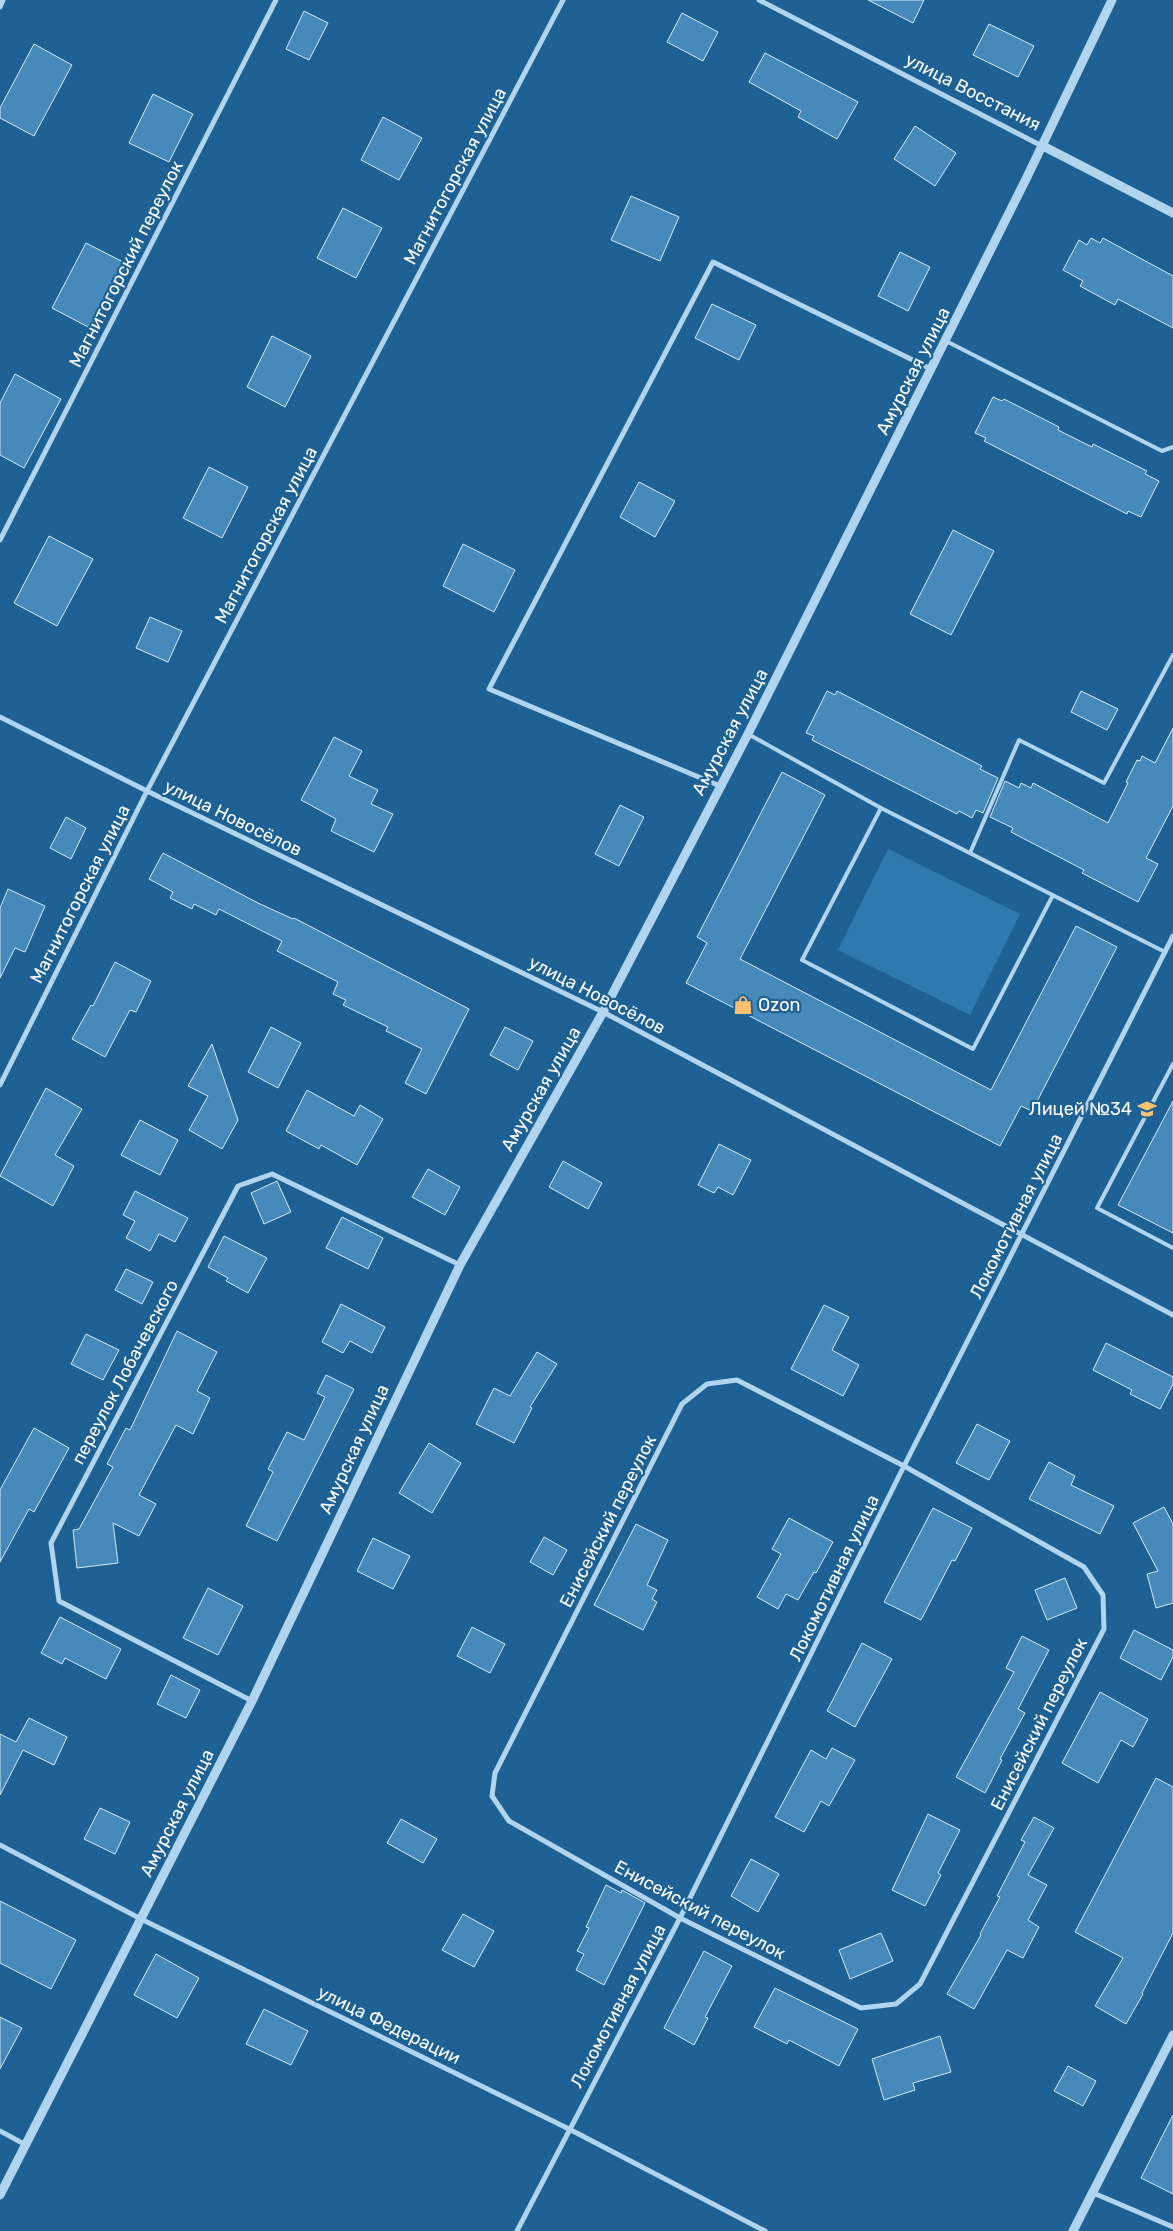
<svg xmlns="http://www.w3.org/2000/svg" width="1173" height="2231" font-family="Rubik,sans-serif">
<rect width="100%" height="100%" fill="#1e6195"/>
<path fill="#2e7ab0" d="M 888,849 L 1020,914 L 970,1015 L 838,950 Z"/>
<path fill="#468abb" stroke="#d7ecfa" d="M 868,0 L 924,0 L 913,23 Z
M 304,11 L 328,23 L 309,60 L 286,49 Z
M 682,13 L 718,32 L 703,61 L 667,42 Z
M 989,24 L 1034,46 L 1018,77 L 973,55 Z
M 34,44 L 72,65 L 34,136 L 0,118 L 0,108 Z
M 765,53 L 858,102 L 837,139 L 798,117 L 801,111 L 749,82 Z
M 153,94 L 193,114 L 169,162 L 129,143 Z
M 383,117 L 422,138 L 399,180 L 361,160 Z
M 915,126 L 956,153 L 935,186 L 894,159 Z
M 631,196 L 679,217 L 660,261 L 611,240 Z
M 343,208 L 382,228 L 356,278 L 317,258 Z
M 1091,238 L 1100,243 L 1103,238 L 1173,276 L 1173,328 L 1118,299 L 1115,305 L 1080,286 L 1083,281 L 1063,270 L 1079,240 L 1087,245 Z
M 86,243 L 127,264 L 92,329 L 52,308 Z
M 900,252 L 930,267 L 908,311 L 878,296 Z
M 712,304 L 756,325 L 739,360 L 695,338 Z
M 272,336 L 311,356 L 285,407 L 247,387 Z
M 15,374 L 61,399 L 24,468 L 0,455 L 0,403 Z
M 993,397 L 1002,401 L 1004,399 L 1059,427 L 1058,430 L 1092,447 L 1093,444 L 1147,471 L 1145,474 L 1159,481 L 1141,517 L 1128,511 L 1127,514 L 984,441 L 986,438 L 975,433 Z
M 209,467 L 248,487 L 222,538 L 183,518 Z
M 639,482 L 675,501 L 655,537 L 620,517 Z
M 953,530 L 994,551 L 951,635 L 910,614 Z
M 49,536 L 93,559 L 57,626 L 14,603 Z
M 463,544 L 515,570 L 494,612 L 443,586 Z
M 150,617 L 182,631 L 168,662 L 136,648 Z
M 827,691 L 835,695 L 837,691 L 982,766 L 980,769 L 998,778 L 983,813 L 976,810 L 972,818 L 959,811 L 957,814 L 812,740 L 814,736 L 806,733 Z
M 1081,691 L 1118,709 L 1107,730 L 1071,712 Z
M 1173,728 L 1173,806 L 1146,858 L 1158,864 L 1138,902 L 1082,873 L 1084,870 L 1011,832 L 1013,828 L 990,817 L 1005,781 L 1019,788 L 1021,783 L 1031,788 L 1033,783 L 1108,823 L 1128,783 L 1126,782 L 1137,760 L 1140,761 L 1142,756 L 1155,763 Z
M 334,737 L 362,751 L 349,776 L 378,790 L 371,804 L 393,814 L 374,852 L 331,831 L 336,819 L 301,800 Z
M 782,772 L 825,795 L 740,959 L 991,1090 L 1076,926 L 1117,947 L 1032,1111 L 1021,1106 L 1000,1146 L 686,983 L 707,943 L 697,937 Z
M 620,805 L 644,817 L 619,866 L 595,854 Z
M 66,817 L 86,828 L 71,859 L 50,848 Z
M 163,853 L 258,903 L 293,919 L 294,918 L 469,1009 L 426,1094 L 405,1083 L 422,1049 L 386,1031 L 388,1027 L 343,1005 L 346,1000 L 333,994 L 338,982 L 277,951 L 282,941 L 219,909 L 216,915 L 194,904 L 192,909 L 170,898 L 173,892 L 149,879 Z
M 8,889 L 45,906 L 25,952 L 15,948 L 0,978 L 0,908 Z
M 115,962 L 151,981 L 136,1012 L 130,1010 L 105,1057 L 72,1039 L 91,1005 L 93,1006 Z
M 271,1027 L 301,1043 L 278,1088 L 248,1072 Z
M 505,1027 L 533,1041 L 518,1070 L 490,1055 Z
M 212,1044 L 238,1120 L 222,1149 L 189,1130 L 208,1096 L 188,1086 Z
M 46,1088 L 82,1109 L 55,1155 L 74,1166 L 53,1206 L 0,1176 Z
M 307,1090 L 354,1116 L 360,1105 L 383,1119 L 357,1165 L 321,1145 L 319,1149 L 286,1131 Z
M 1173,1101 L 1173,1233 L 1118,1205 Z
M 140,1120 L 178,1140 L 160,1175 L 121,1155 Z
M 719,1144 L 751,1160 L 733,1195 L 718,1187 L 714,1193 L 698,1185 Z
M 563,1161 L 602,1183 L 588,1209 L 549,1187 Z
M 428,1169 L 460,1187 L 445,1215 L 412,1197 Z
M 277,1181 L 291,1212 L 264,1224 L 251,1193 Z
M 135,1191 L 188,1218 L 175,1242 L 159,1234 L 150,1251 L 126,1238 L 135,1221 L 123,1215 Z
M 342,1217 L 383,1238 L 368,1269 L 326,1248 Z
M 224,1236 L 267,1258 L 248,1293 L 226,1281 L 228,1278 L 208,1267 Z
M 126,1269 L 153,1282 L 142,1304 L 115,1290 Z
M 341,1304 L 385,1327 L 372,1353 L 350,1341 L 343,1353 L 322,1342 Z
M 824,1305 L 849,1317 L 832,1350 L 859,1365 L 843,1396 L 791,1369 Z
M 177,1331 L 217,1352 L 197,1391 L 210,1398 L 193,1434 L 176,1425 L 139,1495 L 156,1504 L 139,1536 L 113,1523 L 118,1563 L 77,1568 L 73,1530 L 79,1529 L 113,1467 L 107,1464 L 126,1428 L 130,1430 Z
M 86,1334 L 119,1350 L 103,1380 L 71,1364 Z
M 1106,1343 L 1173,1377 L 1173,1384 L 1160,1409 L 1130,1394 L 1132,1390 L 1093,1370 Z
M 537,1352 L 557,1364 L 530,1407 L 532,1408 L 514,1443 L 476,1424 L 494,1388 L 510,1396 Z
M 326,1375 L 354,1389 L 277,1541 L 246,1526 L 273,1472 L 268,1469 L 287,1432 L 304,1440 L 325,1397 L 317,1393 Z
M 977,1424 L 1010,1441 L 989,1480 L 956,1463 Z
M 34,1428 L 69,1448 L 34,1512 L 29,1509 L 0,1562 L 0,1490 Z
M 429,1443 L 461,1463 L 432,1513 L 399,1493 Z
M 1049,1462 L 1075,1476 L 1071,1485 L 1114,1506 L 1100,1534 L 1029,1499 Z
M 1164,1507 L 1173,1524 L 1173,1603 L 1156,1608 L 1147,1574 L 1158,1571 L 1133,1523 Z
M 933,1508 L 972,1528 L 955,1561 L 952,1560 L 921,1620 L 884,1602 Z
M 789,1518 L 833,1542 L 816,1573 L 814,1572 L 798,1600 L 786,1594 L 778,1609 L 757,1597 L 781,1554 L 772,1549 Z
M 636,1524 L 668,1540 L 647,1585 L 657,1590 L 652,1599 L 657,1602 L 643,1630 L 594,1605 Z
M 544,1537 L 567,1550 L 553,1575 L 530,1562 Z
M 373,1538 L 410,1556 L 393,1589 L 357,1571 Z
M 1065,1578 L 1077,1608 L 1047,1620 L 1035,1590 Z
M 208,1588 L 243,1606 L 218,1655 L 183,1638 Z
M 60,1617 L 121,1649 L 106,1679 L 65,1658 L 62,1664 L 41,1653 Z
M 472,1627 L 505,1644 L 490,1673 L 457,1656 Z
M 1134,1630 L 1173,1650 L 1173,1657 L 1161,1680 L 1120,1658 Z
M 1022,1636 L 1049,1650 L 1018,1709 L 1025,1713 L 1000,1759 L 1002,1760 L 985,1793 L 956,1777 L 1014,1672 L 1006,1668 Z
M 862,1643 L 892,1659 L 855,1727 L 827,1711 Z
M 171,1675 L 200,1690 L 186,1718 L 157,1704 Z
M 1100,1692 L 1148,1719 L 1133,1747 L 1121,1740 L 1098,1783 L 1062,1763 Z
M 29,1718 L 67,1737 L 54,1765 L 23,1750 L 0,1795 L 0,1734 L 16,1742 Z
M 832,1748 L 855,1760 L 829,1806 L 821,1801 L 804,1832 L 775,1817 L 811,1750 L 826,1759 Z
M 1156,1778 L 1173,1787 L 1173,1933 L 1142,1993 L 1143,1994 L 1126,2024 L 1095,2006 L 1123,1958 L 1075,1932 Z
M 100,1808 L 130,1822 L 115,1854 L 84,1839 Z
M 928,1814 L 960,1830 L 938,1873 L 941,1875 L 925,1906 L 892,1890 Z
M 1034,1817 L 1054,1828 L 1028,1875 L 1047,1885 L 1028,1920 L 1039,1927 L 1023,1958 L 1007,1950 L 974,2009 L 947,1994 L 981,1935 L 980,1934 L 1000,1897 L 997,1896 L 1025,1842 L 1021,1840 Z
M 401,1819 L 437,1839 L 423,1863 L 387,1843 Z
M 751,1859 L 779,1874 L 758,1912 L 731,1896 Z
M 606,1885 L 621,1893 L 622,1890 L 645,1903 L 604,1985 L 576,1970 L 584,1954 L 577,1951 L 589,1928 L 586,1927 Z
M 0,1901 L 76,1940 L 51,1989 L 0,1963 Z
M 463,1914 L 494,1931 L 474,1967 L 442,1950 Z
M 881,1933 L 893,1961 L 850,1979 L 839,1950 Z
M 704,1951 L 732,1966 L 705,2017 L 708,2018 L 694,2045 L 664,2028 Z
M 156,1954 L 199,1978 L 177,2018 L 134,1995 Z
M 775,1988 L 858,2029 L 839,2066 L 789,2040 L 787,2044 L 754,2027 Z
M 264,2009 L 308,2031 L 291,2065 L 246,2044 Z
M 0,2017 L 22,2028 L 0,2069 Z
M 940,2036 L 951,2072 L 913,2083 L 915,2090 L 884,2100 L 872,2059 Z
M 1068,2066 L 1096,2081 L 1083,2106 L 1054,2091 Z
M 1173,2115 L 1173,2194 L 1141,2178 Z"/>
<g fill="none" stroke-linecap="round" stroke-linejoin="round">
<path stroke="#b1d5ef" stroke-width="4" d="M 946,341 L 1162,451 L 1173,447
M 748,734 L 881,808 L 1165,952
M 881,808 L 802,960 L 973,1049 L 1053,895
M 970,853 L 1019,740 L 1104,783 L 1173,655
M 1173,1064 L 1097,1208 L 1173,1248"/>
<path stroke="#b1d5ef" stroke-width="5" d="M 759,0 L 1042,146
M 0,7 L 3,0
M 0,540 L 276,0
M 0,717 L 147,791 L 603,1012 L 1173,1315
M 720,786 L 489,689 L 713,262 L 931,369
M 0,1085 L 147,791 L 563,0
M 737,1380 L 904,1466 L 1084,1567 L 1103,1595 L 1104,1629 L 920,1984 L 896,2004 L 861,2008 L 680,1918 L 509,1821 L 492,1796 L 495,1773 L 682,1404 L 707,1384 Z
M 252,1701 L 59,1601 L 51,1543 L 238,1186 L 272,1174 L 460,1265
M 0,1845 L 141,1919 L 569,2129 L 765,2231
M 0,2131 L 26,2145
M 1091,2192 L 1173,2227
M 517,2231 L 680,1918 L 904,1466 L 1173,936"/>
<path stroke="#b1d5ef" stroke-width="9" d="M 1043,146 L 1173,213
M 0,2195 L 252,1701 L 460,1265 L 603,1012 L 748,734 L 1027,177 L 1112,0
M 1073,2231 L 1173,2035"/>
</g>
<defs>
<g id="shop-bare" transform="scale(1.5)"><path d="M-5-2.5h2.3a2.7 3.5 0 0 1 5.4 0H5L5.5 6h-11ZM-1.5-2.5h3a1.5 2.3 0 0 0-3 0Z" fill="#fdc270" stroke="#1e6195" stroke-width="2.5" paint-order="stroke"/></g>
<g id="school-bare" transform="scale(1.5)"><path d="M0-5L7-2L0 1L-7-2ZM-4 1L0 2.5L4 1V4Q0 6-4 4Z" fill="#fdc270" stroke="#1e6195" stroke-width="2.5" paint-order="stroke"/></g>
</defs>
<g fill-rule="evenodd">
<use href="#shop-bare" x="743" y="1005"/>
<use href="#school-bare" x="1147" y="1109"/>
</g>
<g text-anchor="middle" stroke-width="4.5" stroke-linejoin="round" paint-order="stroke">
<g font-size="18" fill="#fff" stroke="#1e6195">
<text transform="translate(973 92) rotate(27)" y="6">улица Восстания</text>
<text transform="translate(455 176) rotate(-62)" y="6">Магнитогорская улица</text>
<text transform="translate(126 264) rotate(-63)" y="6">Магнитогорский переулок</text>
<text transform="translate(913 371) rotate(-63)" y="6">Амурская улица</text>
<text transform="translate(266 535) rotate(-62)" y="6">Магнитогорская улица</text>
<text transform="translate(730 732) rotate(-62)" y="6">Амурская улица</text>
<text transform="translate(233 818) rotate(26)" y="6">улица Новосёлов</text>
<text transform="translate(80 894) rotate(-63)" y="6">Магнитогорская улица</text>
<text transform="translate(597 995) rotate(27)" y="6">улица Новосёлов</text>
<text transform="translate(541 1089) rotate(-60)" y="6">Амурская улица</text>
<text transform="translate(1016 1216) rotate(-63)" y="6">Локомотивная улица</text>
<text transform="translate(125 1372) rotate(-62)" y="6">переулок Лобачевского</text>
<text transform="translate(354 1449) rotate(-65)" y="6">Амурская улица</text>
<text transform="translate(608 1521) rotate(-63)" y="6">Енисейский переулок</text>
<text transform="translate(834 1578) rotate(-64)" y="6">Локомотивная улица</text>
<text transform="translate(1039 1724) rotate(-63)" y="6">Енисейский переулок</text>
<text transform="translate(177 1813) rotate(-63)" y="6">Амурская улица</text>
<text transform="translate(700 1910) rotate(28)" y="6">Енисейский переулок</text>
<text transform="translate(618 2006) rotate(-62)" y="6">Локомотивная улица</text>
<text transform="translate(389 2025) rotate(26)" y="6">улица Федерации</text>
</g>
<g font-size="18" fill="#fff" stroke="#1e6195" text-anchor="start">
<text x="758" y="1011">Ozon</text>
<text x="1132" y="1115" text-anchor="end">Лицей №34</text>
</g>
</g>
</svg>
